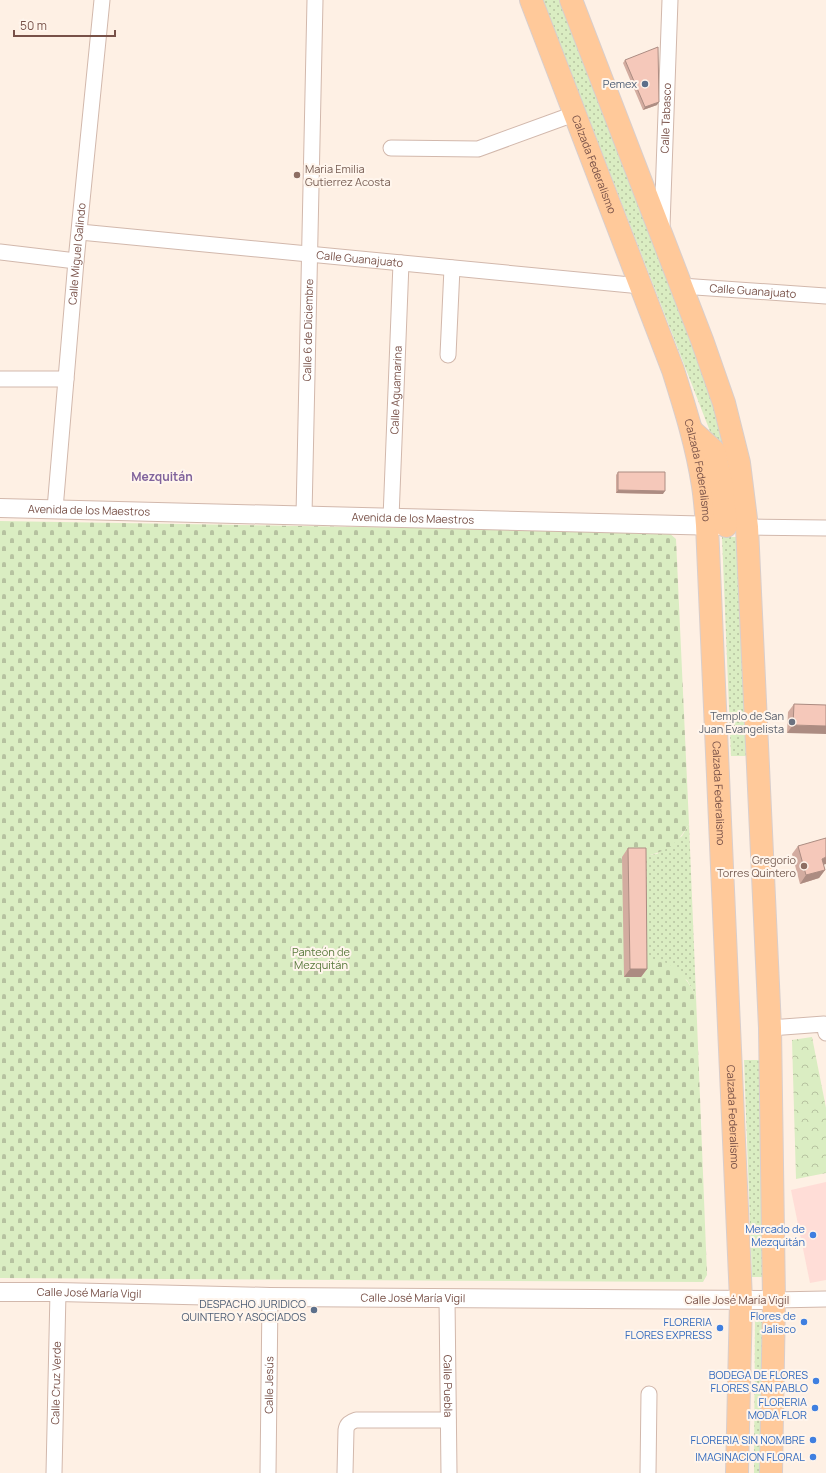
<svg xmlns="http://www.w3.org/2000/svg" width="826" height="1473" font-family="Manrope,sans-serif">
<defs>
<pattern id="grass-dots" width="8" height="8" patternUnits="userSpaceOnUse"><rect width="8" height="8" fill="#daedc2"/><path d="M2 2h.1M6 6h.1" fill="none" stroke="#b6c2a0" stroke-width="1.8" stroke-linecap="round"/></pattern>
<pattern id="cemetery-stones" width="16" height="16" patternUnits="userSpaceOnUse"><rect width="16" height="16" fill="#daedc2"/><path d="M2 7V4a2 2 0 0 1 4 0v3zM10 15v-3a2 2 0 0 1 4 0v3z" fill="#b6c2a0"/></pattern>
<pattern id="park-crowns" width="20" height="18" patternUnits="userSpaceOnUse"><rect width="20" height="18" fill="#daedc2"/><path d="M2 6a3 3 0 1 1 6 0M12 15a3 3 0 1 1 6 0" fill="none" stroke="#b6c2a0"/></pattern>
</defs>
<rect width="100%" height="100%" fill="#fef0e4"/>
<path fill="#ffddd7" d="M 826,1182 L 826,1280 L 810,1283 L 791,1190 Z"/>
<path fill="url(#grass-dots)" d="M 543,0 L 562,0 L 714,399 L 727,450 L 718,452 Z
M 722,537 L 737,537 L 746,756 L 731,756 Z
M 689,824 L 696,996 L 687,980 L 641,961 L 640,856 L 657,854 L 682,836 Z
M 744,1060 L 761,1060 L 770,1277 L 752,1277 Z
M 755,1314 L 770,1314 L 769,1473 L 754,1473 Z"/>
<path fill="url(#cemetery-stones)" d="M 0,521 L 668,532 L 676,539 L 689,824 C 676,846 665,853 640,857 L 641,961 C 647,961 655,960 660,961 C 678,965 688,981 696,996 L 707,1275 L 703,1282 L 0,1278 Z"/>
<path fill="url(#park-crowns)" d="M 812,1037 L 826,1108 L 826,1173 L 796,1179 L 792,1040 Z"/>
<g fill="none" stroke-linecap="round" stroke-linejoin="round">
<g stroke="#d2b8ac" stroke-width="17">
<g id="minor">
<path d="M 391,148 L 478,149 L 574,114"/>
<path id="s1" d="M 662,226 L 670,0"/>
<path id="s2" d="M 80,232 L 641,286"/>
<path d="M 0,252 L 76,261"/>
<path id="s3" d="M 681,286 L 826,296"/>
<path d="M 448,355 L 452,268"/>
<path d="M 0,379 L 66,379"/>
<path id="s4" d="M 55,509 L 76,261 L 102,0"/>
<path id="s5" d="M 304,515 L 315,0"/>
<path id="s6" d="M 391,518 L 401,263"/>
<path d="M 747,527 L 826,528"/>
<path d="M 770,1028 L 824,1024 L 826,1033"/>
<path id="s7" d="M 447,1299 L 449,1473"/>
<path d="M 774,1300 L 826,1299"/>
<path id="s8" d="M 54,1473 L 58,1292"/>
<path id="s9" d="M 268,1473 L 270,1297"/>
<path d="M 345,1473 L 346,1430 C 347,1424 350,1422 356,1420 L 448,1420"/>
<path d="M 648,1473 L 649,1394"/>
</g>
</g>
<g stroke="#d2b8ac" stroke-width="20">
<g id="tertiary">
<path id="s10" d="M 0,508 L 721,526"/>
<path id="s11" d="M 0,1292 L 58,1292 L 270,1297 L 774,1300"/>
</g>
</g>
<g stroke="#d9cecc" stroke-width="24">
<g id="primary">
<path id="s12" d="M 531,0 L 673,370 C 685,408 697,446 703,486 C 705,499 706,512 707,525 L 741,1300 L 737,1473"/>
<path d="M 571,0 L 702,340 L 724,403 L 739,463 L 747,527 L 770,1028 L 774,1300 L 771,1473"/>
<path d="M 692,431 L 714,451 L 722,487 L 726,526"/>
</g>
</g>
<use href="#minor" stroke="#fff" stroke-width="15"/>
<use href="#tertiary" stroke="#fff" stroke-width="18"/>
<use href="#primary" stroke="#ffc99a" stroke-width="22"/>
</g>
<path fill="#d3aca0" d="M 625,60 L 657,105 L 643,110 L 623,63 Z
M 618,472 L 663,494 L 616,493 L 616,475 Z
M 794,704 L 826,705 L 787,733 L 788,712 Z
M 798,846 L 823,865 L 825,870 L 819,878 L 800,884 L 792,854 Z
M 628,848 L 647,969 L 641,977 L 624,977 L 622,857 Z"/>
<path fill="#ac8c82" d="M 659,102 L 657,105 L 643,110 L 645,107 Z
M 618,490 L 665,491 L 663,494 L 616,493 Z
M 793,725 L 826,726 L 826,734 L 787,733 Z
M 826,857 L 826,864 L 816,867 L 822,859 Z
M 825,870 L 819,878 L 800,884 L 806,875 Z
M 630,969 L 647,969 L 641,977 L 624,977 Z"/>
<path fill="#f5c8ba" stroke="#ac8c82" d="M 658,47 L 659,102 L 645,107 L 625,60 Z
M 618,472 L 665,472 L 665,491 L 618,490 Z
M 794,704 L 826,705 L 826,726 L 793,725 Z
M 826,838 L 826,857 L 822,859 L 825,870 L 806,875 L 798,846 Z
M 628,848 L 646,848 L 647,969 L 630,969 Z"/>
<g fill="#5c6f8a" stroke="#fff5ec" stroke-width="1.5">
<circle cx="645" cy="84" r="4"/>
<circle cx="314" cy="1310" r="4"/>
</g>
<g fill="#8d6e63" stroke="#fff5ec" stroke-width="1.5">
<circle cx="297" cy="175" r="4"/>
<circle cx="804" cy="866" r="4"/>
</g>
<circle fill="#6b7280" stroke="#fff5ec" stroke-width="1.5" cx="792" cy="722" r="4"/>
<g fill="#3f7fe0" stroke="#fff5ec" stroke-width="1.5">
<circle cx="813" cy="1235" r="4"/>
<circle cx="804" cy="1322" r="4"/>
<circle cx="720" cy="1328" r="4"/>
<circle cx="816" cy="1381" r="4"/>
<circle cx="815" cy="1408" r="4"/>
<circle cx="813" cy="1440" r="4"/>
<circle cx="813" cy="1457" r="4"/>
</g>
<g text-anchor="middle" stroke-width="4" stroke-linejoin="round" paint-order="stroke">
<g font-size="11" fill="#4e5e75" stroke="#fff5ec" text-anchor="end">
<text x="637" y="88">Pemex</text>
<text x="306" y="1308">DESPACHO JURIDICO<tspan x="306" dy="13">QUINTERO Y ASOCIADOS</tspan></text>
</g>
<g font-size="11" fill="#785148" stroke="#fff5ec">
<text dy="4" stroke="none"><textPath href="#s1" startOffset="108">Calle Tabasco</textPath></text>
<text dy="4" stroke="none"><textPath href="#s12" startOffset="176">Calzada Federalismo</textPath></text>
<text dy="4" stroke="none"><textPath href="#s4" startOffset="256">Calle Miguel Galindo</textPath></text>
<text dy="4" stroke="none"><textPath href="#s2" startOffset="281">Calle Guanajuato</textPath></text>
<text dy="4" stroke="none"><textPath href="#s3" startOffset="72">Calle Guanajuato</textPath></text>
<text dy="4" stroke="none"><textPath href="#s5" startOffset="185">Calle 6 de Diciembre</textPath></text>
<text dy="4" stroke="none"><textPath href="#s6" startOffset="128">Calle Aguamarina</textPath></text>
<text dy="4" stroke="none"><textPath href="#s12" startOffset="500">Calzada Federalismo</textPath></text>
<text dy="4" stroke="none"><textPath href="#s10" startOffset="89">Avenida de los Maestros</textPath></text>
<text dy="4" stroke="none"><textPath href="#s10" startOffset="413">Avenida de los Maestros</textPath></text>
<text dy="4" stroke="none"><textPath href="#s12" startOffset="824">Calzada Federalismo</textPath></text>
<text dy="4" stroke="none"><textPath href="#s12" startOffset="1148">Calzada Federalismo</textPath></text>
<text dy="4" stroke="none"><textPath href="#s11" startOffset="89">Calle José María Vigil</textPath></text>
<text dy="4" stroke="none"><textPath href="#s11" startOffset="413">Calle José María Vigil</textPath></text>
<text x="737" y="1304">Calle José María Vigil</text>
<text dy="4" stroke="none"><textPath href="#s8" startOffset="90">Calle Cruz Verde</textPath></text>
<text dy="4" stroke="none"><textPath href="#s9" startOffset="88">Calle Jesús</textPath></text>
<text dy="4" stroke="none"><textPath href="#s7" startOffset="87">Calle Puebla</textPath></text>
</g>
<g font-size="11" fill="#785e54" stroke="#fff5ec" text-anchor="start">
<text x="305" y="173">Maria Emilia<tspan x="305" dy="13">Gutierrez Acosta</tspan></text>
<text x="796" y="864" text-anchor="end">Gregorio<tspan x="796" dy="13">Torres Quintero</tspan></text>
</g>
<g font-size="11" fill="#5b616d" stroke="#fff5ec" text-anchor="end">
<text x="784" y="720">Templo de San<tspan x="784" dy="13">Juan Evangelista</tspan></text>
</g>
<g font-size="11" fill="#58793c" stroke="#fff5ec">
<text x="321" y="956">Panteón de<tspan x="321" dy="13">Mezquitán</tspan></text>
</g>
<g font-size="11" fill="#366cbe" stroke="#fff5ec" text-anchor="end">
<text x="805" y="1233">Mercado de<tspan x="805" dy="13">Mezquitán</tspan></text>
<text x="796" y="1320">Flores de<tspan x="796" dy="13">Jalisco</tspan></text>
<text x="712" y="1326">FLORERIA<tspan x="712" dy="13">FLORES EXPRESS</tspan></text>
<text x="808" y="1379">BODEGA DE FLORES<tspan x="808" dy="13">FLORES SAN PABLO</tspan></text>
<text x="807" y="1406">FLORERIA<tspan x="807" dy="13">MODA FLOR</tspan></text>
<text x="805" y="1444">FLORERIA SIN NOMBRE</text>
<text x="805" y="1461">IMAGINACION FLORAL</text>
</g>
<g font-size="12" font-weight="bold" fill="#80639c" stroke="#fff5ec">
<text x="162" y="481">Mezquitán</text>
</g>
</g>
<path d="M14 30v6h101v-6" fill="none" stroke="#785148" stroke-width="2"/>
<text x="20" y="30" font-size="12" fill="#785148" stroke="#fff5ec" stroke-width="3" paint-order="stroke">50 m</text>
</svg>
